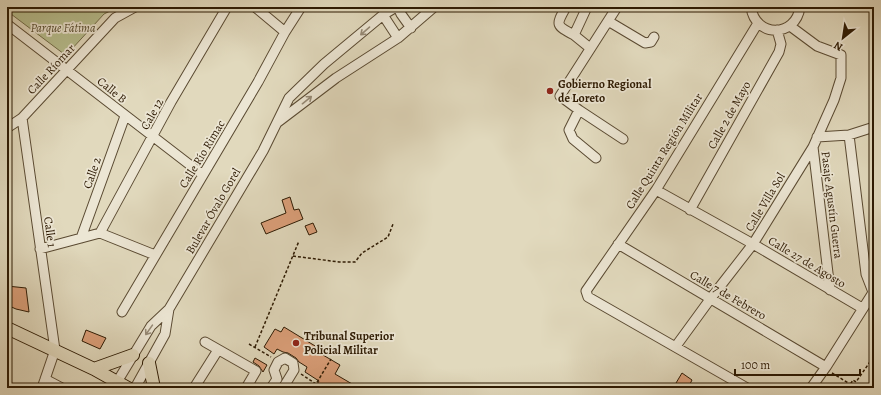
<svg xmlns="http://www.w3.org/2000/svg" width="881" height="395" font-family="Alegreya,serif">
<rect width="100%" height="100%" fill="#e1d9bd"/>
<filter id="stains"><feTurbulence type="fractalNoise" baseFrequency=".005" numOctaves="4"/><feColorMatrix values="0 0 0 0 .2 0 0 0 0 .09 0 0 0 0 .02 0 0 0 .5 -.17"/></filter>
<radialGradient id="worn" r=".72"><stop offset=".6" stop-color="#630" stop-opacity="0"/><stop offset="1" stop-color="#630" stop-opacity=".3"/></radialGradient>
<path fill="#b7be8e" stroke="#726c48" d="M 7,7 L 118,7 L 104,14 L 70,51 L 64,54 L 7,11 Z"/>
<path fill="#db9f79" stroke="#2d1a03" d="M 290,197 L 294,210 L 299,209 L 303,219 L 266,234 L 261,223 L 286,213 L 282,200 Z
M 313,223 L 317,232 L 309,235 L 305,226 Z
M 7,286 L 26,288 L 29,312 L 16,309 L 7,305 Z
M 284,327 L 325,352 L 323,355 L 340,365 L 335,374 L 359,388 L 315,388 L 319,381 L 305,372 L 307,367 L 299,362 L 296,358 L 288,353 L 283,352 L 277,349 L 274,354 L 264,347 L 275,329 L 281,332 Z
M 86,330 L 106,338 L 100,349 L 82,341 Z
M 255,358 L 267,365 L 263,372 L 259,366 L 253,362 Z
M 682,373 L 692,380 L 688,388 L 673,388 Z"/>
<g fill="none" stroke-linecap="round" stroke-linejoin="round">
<g stroke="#5a4a32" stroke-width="11">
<path id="minor" d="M 255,7 L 285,32
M 398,7 L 401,14 L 411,28
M 566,7 C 556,25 555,25 574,35
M 587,7 L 574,35 L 590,48
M 751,7 C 755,38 796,38 800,7
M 383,15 L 398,38
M 608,21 L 645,43 L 651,42 L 654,37
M 7,24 L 203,175
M 579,110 L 623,139
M 22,118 L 55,350 L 42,388
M 278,122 L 336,78 L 398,38 L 434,7
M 7,128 L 22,118 L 115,18 L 135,7
M 849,135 L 866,274 L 873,292
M 817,137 L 849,135 L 874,127
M 813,147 L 830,290
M 596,158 L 573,139 L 569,130 L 579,110 L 560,96 L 617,7
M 656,190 L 753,244 L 862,308
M 690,210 L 779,52 L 781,44 L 777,30
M 100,233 L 171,102 L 227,7
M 100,233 L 155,255
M 81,238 L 125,116
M 618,244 L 826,367
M 40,249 L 100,233
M 122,312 L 258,82 L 285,32 L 301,7
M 205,342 L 256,371 L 246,388
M 676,346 L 711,298 L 753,244 L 813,147 L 834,100 L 841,78 L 841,55 L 817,46 L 790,26
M 45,379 L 62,388
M 117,382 L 151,326 L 169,309 L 263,151 L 289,98 L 324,64 L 383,15 L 396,7
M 135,388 L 165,334 L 169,309
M 194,388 L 218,350
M 271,388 L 277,379 L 274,370 L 278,362 L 285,358 L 293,363 L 294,370 L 283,388
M 747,388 L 588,297 L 586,291 L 656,190 L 758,23
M 811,388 L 826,367 L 874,291"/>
</g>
<g stroke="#2d1a03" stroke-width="14">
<path id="major" d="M 7,328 L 94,369 L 128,388
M 149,363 L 154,388
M 94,369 L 133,355"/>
</g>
<path stroke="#2d1a03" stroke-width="1.5" stroke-dasharray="3 2" stroke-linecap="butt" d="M 293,256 L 339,262 L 355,262 L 362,253 L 388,237 L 393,224
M 249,344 L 271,357
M 255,347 L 299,241
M 832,373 L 850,384
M 301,374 L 316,384 L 331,359
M 848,388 L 853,380 L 856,382 L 874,356"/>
<use href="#minor" stroke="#ece6d4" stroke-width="9"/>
<use href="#major" stroke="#e1d9bd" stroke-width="12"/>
</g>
<defs><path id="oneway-shaft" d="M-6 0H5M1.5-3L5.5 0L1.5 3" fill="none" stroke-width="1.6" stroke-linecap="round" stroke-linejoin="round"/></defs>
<g stroke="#968a76">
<use href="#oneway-shaft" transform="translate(365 31) rotate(139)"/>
<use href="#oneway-shaft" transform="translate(307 100) rotate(-39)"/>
<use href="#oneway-shaft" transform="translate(149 330) rotate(125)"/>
</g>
<g fill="#8f2418" stroke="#ece6d4" stroke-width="1.5">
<circle cx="550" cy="91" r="4"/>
<circle cx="296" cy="343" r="4"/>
</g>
<g text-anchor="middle" stroke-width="3.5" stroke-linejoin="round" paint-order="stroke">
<g font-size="12" font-style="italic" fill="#564b2d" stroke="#ece6d4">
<text x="63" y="32">Parque Fátima</text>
</g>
<g font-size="12" fill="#2d1a03" stroke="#ece6d4">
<text transform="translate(51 69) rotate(-47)" y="4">Calle Ríomar</text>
<text transform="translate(112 90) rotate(39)" y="4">Calle B</text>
<text transform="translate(152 114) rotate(-61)" y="4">Cale 12</text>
<text transform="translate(729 115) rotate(-61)" y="4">Calle 2 de Mayo</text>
<text transform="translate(664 151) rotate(-58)" y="4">Calle Quinta Región Militar</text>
<text transform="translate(202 154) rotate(-59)" y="4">Calle Río Rimac</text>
<text transform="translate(92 173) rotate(-71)" y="4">Calle 2</text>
<text transform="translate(765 202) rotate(-59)" y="4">Calle Villa Sol</text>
<text transform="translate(832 205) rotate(83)" y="4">Pasaje Agustín Guerra</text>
<text transform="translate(213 211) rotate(-60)" y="4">Bulevar Óvalo Gorel</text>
<text transform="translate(50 232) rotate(82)" y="4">Calle 1</text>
<text transform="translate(807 262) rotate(31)" y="4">Calle 27 de Agosto</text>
<text transform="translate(728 295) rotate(30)" y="4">Calle 7 de Febrero</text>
</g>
<g font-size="12" font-weight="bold" fill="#2d1a03" stroke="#ece6d4" text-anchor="start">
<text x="558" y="88">Gobierno Regional<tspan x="558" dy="14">de Loreto</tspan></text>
<text x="304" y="340">Tribunal Superior<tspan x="304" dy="14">Policial Militar</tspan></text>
</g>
</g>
<rect width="881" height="395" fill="none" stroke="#e1d9bd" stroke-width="24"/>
<rect x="8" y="8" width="865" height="379" fill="none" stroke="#2d1a03" stroke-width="2"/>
<rect x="12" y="12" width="857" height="371" fill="none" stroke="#2d1a03"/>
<g transform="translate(843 38) rotate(210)" stroke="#ece6d4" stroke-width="3" paint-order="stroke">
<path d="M0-3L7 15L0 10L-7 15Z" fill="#2d1a03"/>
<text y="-6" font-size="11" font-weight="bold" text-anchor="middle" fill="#2d1a03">N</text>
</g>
<path d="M735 369v6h125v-6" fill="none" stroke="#2d1a03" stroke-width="2"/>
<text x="741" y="369" font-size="12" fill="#2d1a03" stroke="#ece6d4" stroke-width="3" paint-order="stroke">100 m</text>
<rect width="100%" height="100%" filter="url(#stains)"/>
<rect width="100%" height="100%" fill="url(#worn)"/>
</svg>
